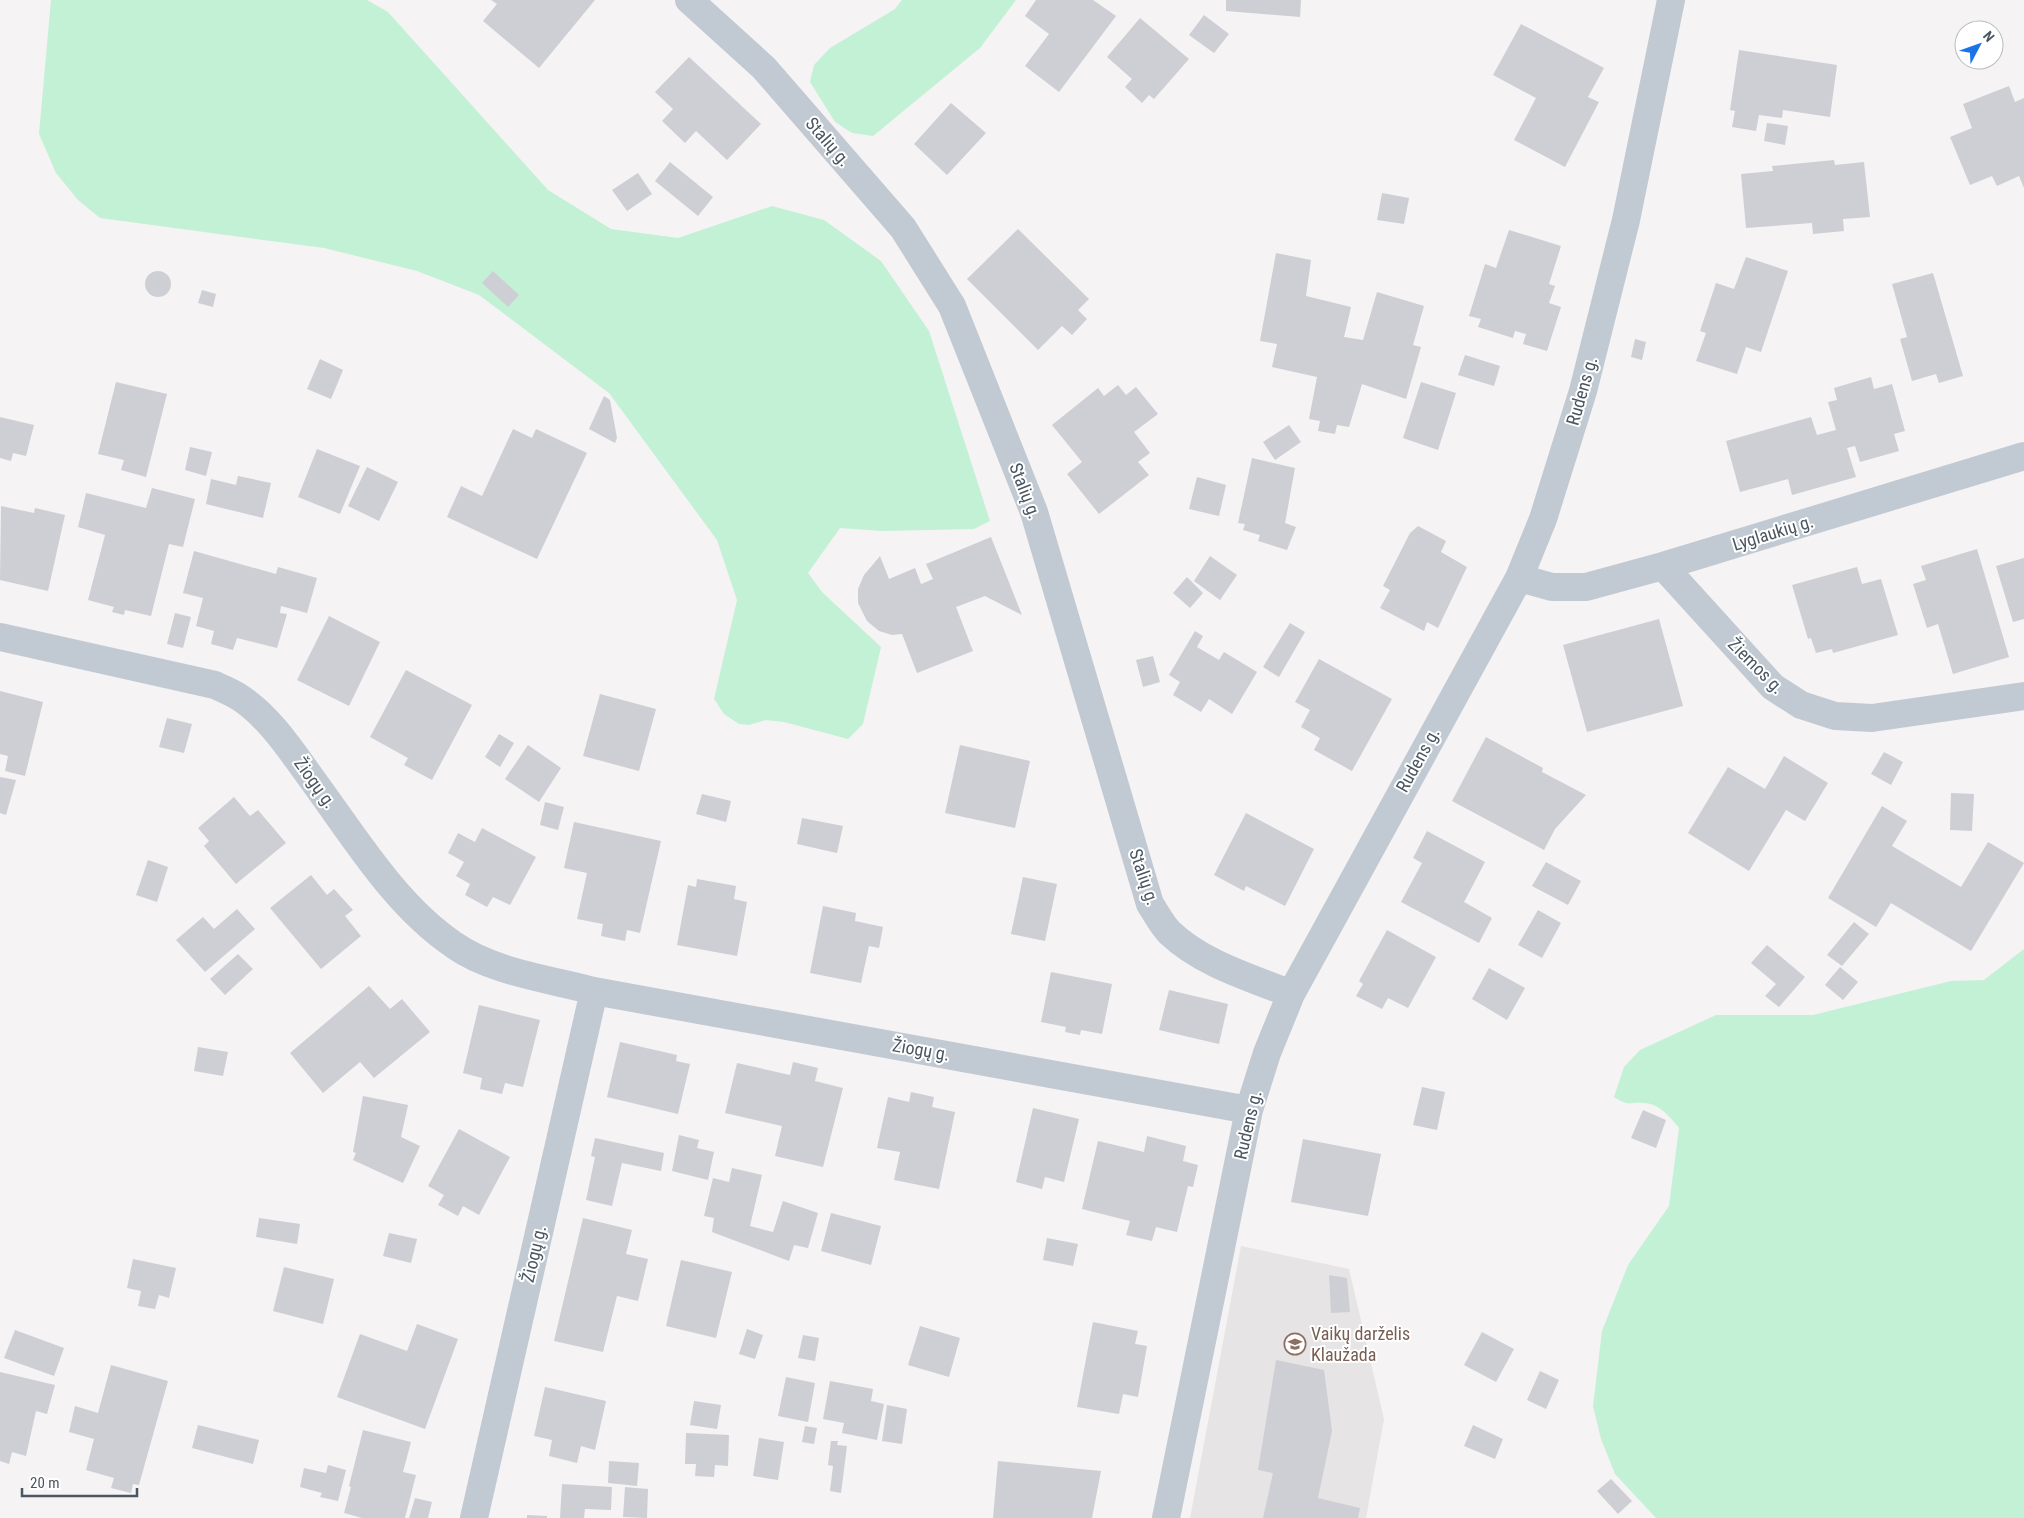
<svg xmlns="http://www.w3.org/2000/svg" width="2024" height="1518" font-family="'Roboto Condensed',sans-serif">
<rect width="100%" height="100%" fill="#f5f3f3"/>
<path fill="#e6e4e5" d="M 1241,1246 L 1349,1269 L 1384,1419 L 1366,1518 L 1190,1518 Z"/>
<path fill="#c3f1d5" d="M 51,0 L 367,0 L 388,12 L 548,190 L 611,229 L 678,238 L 772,206 L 824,220 L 881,261 L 929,331 L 990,521 L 974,529 L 882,531 L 840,528 L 808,573 L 822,592 L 881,647 L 863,724 L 848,739 L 784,722 L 766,720 L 749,725 L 739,724 L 724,714 L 714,699 L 737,600 L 717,540 L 609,393 L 479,295 L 417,271 L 324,248 L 100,218 L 78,200 L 56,173 L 39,134 Z
M 902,0 L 1016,0 L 980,48 L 873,136 L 852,133 L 835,122 L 810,82 L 814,65 L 830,48 L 895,9 Z
M 2024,949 L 2024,1518 L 1656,1518 L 1615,1474 L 1601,1439 L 1593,1406 L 1602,1331 L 1628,1265 L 1669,1206 L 1679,1128 C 1671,1118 1659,1103 1644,1103 C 1627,1102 1630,1107 1614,1097 L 1624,1067 L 1640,1050 L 1716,1015 L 1813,1015 L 1951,981 L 1984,980 Z"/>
<path fill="#cdcfd5" d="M 491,0 L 595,0 L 539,68 L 483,21 L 497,4 Z
M 1036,0 L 1093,0 L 1116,16 L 1059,92 L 1025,66 L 1049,34 L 1025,16 Z
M 1226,0 L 1301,0 L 1300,17 L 1226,11 Z
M 1204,15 L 1229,34 L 1214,53 L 1189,35 Z
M 1140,18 L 1189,59 L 1154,99 L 1149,95 L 1142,103 L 1125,87 L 1132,79 L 1107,57 Z
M 1521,24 L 1604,68 L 1588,97 L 1599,102 L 1565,167 L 1514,140 L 1536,98 L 1493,75 Z
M 1739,50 L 1837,65 L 1830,117 L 1783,110 L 1782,118 L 1759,115 L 1756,131 L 1732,127 L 1735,111 L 1730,110 Z
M 689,57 L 761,124 L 727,160 L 696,131 L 685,143 L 662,121 L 673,109 L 655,92 Z
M 2009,86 L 2015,102 L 2024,98 L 2024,188 L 2019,176 L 1997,186 L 1992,176 L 1970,185 L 1950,137 L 1972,128 L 1963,104 Z
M 951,103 L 986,133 L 947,175 L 914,144 Z
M 1767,123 L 1788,126 L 1785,145 L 1764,141 Z
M 1834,160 L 1835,165 L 1864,162 L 1870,217 L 1843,219 L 1844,231 L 1813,234 L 1812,223 L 1746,228 L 1741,174 L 1773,171 L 1772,166 Z
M 670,162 L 713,197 L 698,216 L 655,181 Z
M 638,173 L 652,194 L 627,211 L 612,190 Z
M 1382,193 L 1409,198 L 1404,224 L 1377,220 Z
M 1018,229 L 1089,299 L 1078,310 L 1087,319 L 1072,335 L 1062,326 L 1038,350 L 967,279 Z
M 1509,230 L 1561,246 L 1549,284 L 1555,286 L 1549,303 L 1561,307 L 1547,351 L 1523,344 L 1526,334 L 1515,331 L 1513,338 L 1478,327 L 1481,319 L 1469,316 L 1485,264 L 1496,268 Z
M 1276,253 L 1311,260 L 1306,296 L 1351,307 L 1344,337 L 1363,340 L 1377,292 L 1424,306 L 1413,345 L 1421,347 L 1406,399 L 1362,384 L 1349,427 L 1337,425 L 1335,434 L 1318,431 L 1320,421 L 1309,419 L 1317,377 L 1272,367 L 1277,344 L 1260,341 Z
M 1746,257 L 1788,271 L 1761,352 L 1746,347 L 1737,374 L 1696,361 L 1706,333 L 1700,331 L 1716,283 L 1734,289 Z
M145 284a13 13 0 1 1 26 0a13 13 0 1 1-26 0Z
M 493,271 L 519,295 L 508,307 L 482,283 Z
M 1933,273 L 1963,376 L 1939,383 L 1936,374 L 1912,381 L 1900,339 L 1907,337 L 1892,284 Z
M 202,290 L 216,294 L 213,307 L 198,303 Z
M 1635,339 L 1646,342 L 1642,360 L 1631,357 Z
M 1465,355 L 1500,366 L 1494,386 L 1458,375 Z
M 320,359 L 343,370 L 331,399 L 307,389 Z
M 1871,377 L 1874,389 L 1892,384 L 1905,431 L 1894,434 L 1899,451 L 1860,462 L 1855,446 L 1847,448 L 1856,477 L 1792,495 L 1788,479 L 1740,492 L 1726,441 L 1811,417 L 1817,435 L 1836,430 L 1828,402 L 1837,400 L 1834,388 Z
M 116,382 L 167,394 L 146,477 L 121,470 L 124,460 L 98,454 Z
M 1421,382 L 1456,393 L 1438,450 L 1403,438 Z
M 1118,385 L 1126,395 L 1136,387 L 1158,414 L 1134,432 L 1150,453 L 1138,462 L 1149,475 L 1099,514 L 1067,474 L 1082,462 L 1052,425 L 1098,388 L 1104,396 Z
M 604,396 L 610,400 L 617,438 L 615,443 L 589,429 Z
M 0,417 L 34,425 L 26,456 L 13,453 L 11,461 L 0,458 Z
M 1289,425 L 1301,442 L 1275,460 L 1263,442 Z
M 513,429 L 532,438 L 536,429 L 587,453 L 537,559 L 447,517 L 461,486 L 482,496 Z
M 190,447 L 212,452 L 206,476 L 185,470 Z
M 317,449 L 360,466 L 340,514 L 298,497 Z
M 1252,458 L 1295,468 L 1285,523 L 1296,527 L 1287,550 L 1258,541 L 1260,535 L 1243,530 L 1245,524 L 1238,523 Z
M 367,467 L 398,482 L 379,521 L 348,506 Z
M 238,476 L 271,483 L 263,518 L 206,504 L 211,479 L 236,485 Z
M 1197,477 L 1226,485 L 1219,516 L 1189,509 Z
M 152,488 L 195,499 L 183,547 L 169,544 L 151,616 L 125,610 L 124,615 L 112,612 L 114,607 L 88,600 L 105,535 L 78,527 L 86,493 L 146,508 Z
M 1,506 L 34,513 L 35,508 L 65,515 L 48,591 L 0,580 Z
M 1418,526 L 1446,541 L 1441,552 L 1467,567 L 1438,628 L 1427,622 L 1424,631 L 1380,608 L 1390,590 L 1383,586 L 1410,533 Z
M 991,537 L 1022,615 L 985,596 L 956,607 L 973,651 L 917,673 L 902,634 L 892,635 L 879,631 L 867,621 L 858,603 L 858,589 L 864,575 L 880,556 L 889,579 L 915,568 L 921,584 L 933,579 L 926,564 Z
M 1977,549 L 2009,657 L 1953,674 L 1938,624 L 1927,628 L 1913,584 L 1926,580 L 1921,566 Z
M 194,551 L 276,574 L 278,567 L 317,578 L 307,613 L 281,606 L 280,613 L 287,614 L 277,648 L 237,638 L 233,650 L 211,644 L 214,631 L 196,626 L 203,598 L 183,593 Z
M 1210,556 L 1237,575 L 1220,600 L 1194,581 Z
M 2024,558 L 2024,619 L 2013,622 L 1996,566 Z
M 1857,567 L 1862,584 L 1881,579 L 1898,635 L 1833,653 L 1832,649 L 1816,653 L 1811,638 L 1808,639 L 1792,585 Z
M 1187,577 L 1203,593 L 1190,608 L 1173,593 Z
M 175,613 L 191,617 L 183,648 L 167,644 Z
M 329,616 L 380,642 L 349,706 L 297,680 Z
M 1659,619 L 1683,706 L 1587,732 L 1563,645 Z
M 1290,623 L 1305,632 L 1279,677 L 1263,667 Z
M 1195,631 L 1203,636 L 1197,647 L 1219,660 L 1224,652 L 1257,672 L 1232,714 L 1209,699 L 1201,712 L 1173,695 L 1180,682 L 1169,675 Z
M 1153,656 L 1160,682 L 1143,687 L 1136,660 Z
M 1319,659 L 1392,699 L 1352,771 L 1314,750 L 1320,738 L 1301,727 L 1310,710 L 1295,702 Z
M 406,670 L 472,705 L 432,780 L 404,765 L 408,758 L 370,737 Z
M 0,691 L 43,702 L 25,776 L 5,771 L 8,756 L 0,754 Z
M 600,694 L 656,709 L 639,771 L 583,756 Z
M 167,718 L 192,724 L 184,753 L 159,747 Z
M 499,734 L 514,743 L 500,767 L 485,757 Z
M 1486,737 L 1543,768 L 1542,772 L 1586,795 L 1555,829 L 1544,850 L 1452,801 Z
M 528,745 L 561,768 L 539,802 L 505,779 Z
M 960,745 L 1030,761 L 1015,828 L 945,813 Z
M 1884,752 L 1903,762 L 1891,785 L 1871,774 Z
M 1784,756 L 1828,783 L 1805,821 L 1786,810 L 1749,871 L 1688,833 L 1728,767 L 1765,789 Z
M 0,777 L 16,780 L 6,815 L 0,813 Z
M 1951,793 L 1974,794 L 1972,831 L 1950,830 Z
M 702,794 L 731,801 L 726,822 L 696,814 Z
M 234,797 L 250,816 L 258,810 L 286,843 L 236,884 L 204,846 L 209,841 L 198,828 Z
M 545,802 L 564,807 L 558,830 L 540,825 Z
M 1882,806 L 1907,821 L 1892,846 L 1961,887 L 1988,842 L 2024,863 L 1971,951 L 1891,903 L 1876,927 L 1828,898 Z
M 1246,813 L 1314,849 L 1285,906 L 1246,886 L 1244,891 L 1214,875 Z
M 802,818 L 843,826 L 837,853 L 797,844 Z
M 574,822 L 661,841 L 640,933 L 627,930 L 625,941 L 601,936 L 603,924 L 577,919 L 587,873 L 564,868 Z
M 482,828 L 536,857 L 510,905 L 493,897 L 487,907 L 465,895 L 470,884 L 456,876 L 464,862 L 448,853 L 458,833 L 475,842 Z
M 1427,831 L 1485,862 L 1464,902 L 1492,918 L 1479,943 L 1401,902 L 1422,863 L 1413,858 Z
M 148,860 L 168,867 L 157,902 L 136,895 Z
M 1546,862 L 1581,881 L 1568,905 L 1532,886 Z
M 311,875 L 327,895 L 334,889 L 353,910 L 345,916 L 361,936 L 321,969 L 270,908 Z
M 1023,877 L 1057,884 L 1045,941 L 1011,934 Z
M 697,879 L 736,886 L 734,899 L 747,902 L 737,956 L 677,945 L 688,885 L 696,887 Z
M 823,906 L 856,913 L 855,921 L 883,927 L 879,948 L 869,946 L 861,983 L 810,973 Z
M 237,909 L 255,929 L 205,972 L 176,940 L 203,917 L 214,929 Z
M 1538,910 L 1561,923 L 1542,958 L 1518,945 Z
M 1854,922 L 1869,934 L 1842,966 L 1827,955 Z
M 1387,930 L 1436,957 L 1408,1008 L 1388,998 L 1382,1009 L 1356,996 L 1363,984 L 1359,981 Z
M 1767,945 L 1805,977 L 1779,1007 L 1765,996 L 1776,984 L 1751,963 Z
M 238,954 L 253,969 L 225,995 L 210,979 Z
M 1840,967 L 1858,982 L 1843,1000 L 1825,985 Z
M 1489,968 L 1525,988 L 1507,1020 L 1472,999 Z
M 1051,972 L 1112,984 L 1102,1034 L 1081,1030 L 1080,1035 L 1065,1032 L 1066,1027 L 1041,1022 Z
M 369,986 L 390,1009 L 402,999 L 430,1032 L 374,1078 L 360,1062 L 323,1093 L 290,1053 Z
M 1169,990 L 1228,1004 L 1219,1044 L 1159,1030 Z
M 479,1005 L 540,1020 L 523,1087 L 505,1083 L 502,1094 L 480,1089 L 482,1078 L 463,1073 Z
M 620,1042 L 677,1055 L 676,1061 L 690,1064 L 678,1114 L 607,1097 Z
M 198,1047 L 228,1052 L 223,1076 L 194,1071 Z
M 793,1062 L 818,1068 L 815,1081 L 843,1088 L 823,1167 L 775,1156 L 782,1126 L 725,1113 L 737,1063 L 790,1075 Z
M 1422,1087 L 1445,1092 L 1437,1130 L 1413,1125 Z
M 911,1092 L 934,1097 L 932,1107 L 955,1112 L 939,1189 L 894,1180 L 900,1152 L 877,1148 L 888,1097 L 909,1102 Z
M 363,1096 L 408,1105 L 401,1137 L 420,1146 L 403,1183 L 353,1160 L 356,1153 L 353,1152 Z
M 1033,1108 L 1079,1119 L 1064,1182 L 1045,1177 L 1042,1189 L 1016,1182 Z
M 1643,1110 L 1666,1120 L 1656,1148 L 1631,1138 Z
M 459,1129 L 510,1157 L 479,1215 L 463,1206 L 458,1216 L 438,1205 L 444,1195 L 428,1186 Z
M 679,1135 L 699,1140 L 697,1148 L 714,1152 L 708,1180 L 672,1171 Z
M 1147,1136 L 1186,1146 L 1183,1161 L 1198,1165 L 1193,1187 L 1188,1186 L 1177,1232 L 1156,1227 L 1152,1241 L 1126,1235 L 1130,1221 L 1082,1209 L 1098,1141 L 1144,1152 Z
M 595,1138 L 664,1153 L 661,1171 L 622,1163 L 612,1206 L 586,1200 L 595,1157 L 591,1156 Z
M 1303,1139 L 1381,1154 L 1368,1216 L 1291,1202 Z
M 732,1168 L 762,1175 L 750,1226 L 773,1232 L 783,1201 L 818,1213 L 808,1248 L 794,1245 L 789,1261 L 712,1232 L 714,1218 L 704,1216 L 713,1178 L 729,1182 Z
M 831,1213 L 881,1226 L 871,1265 L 821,1251 Z
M 259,1218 L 300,1224 L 297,1244 L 256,1237 Z
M 583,1218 L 632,1230 L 626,1254 L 648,1259 L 638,1301 L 617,1296 L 603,1352 L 554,1341 Z
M 389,1233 L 417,1239 L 411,1263 L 383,1256 Z
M 1047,1238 L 1078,1244 L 1073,1266 L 1043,1260 Z
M 133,1259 L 176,1268 L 169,1298 L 159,1295 L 155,1309 L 138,1306 L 141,1291 L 127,1288 Z
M 681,1260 L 732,1272 L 716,1338 L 666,1326 Z
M 284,1267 L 334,1279 L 323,1324 L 273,1311 Z
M 1329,1275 L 1347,1278 L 1350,1312 L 1331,1313 Z
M 1093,1322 L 1138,1331 L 1135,1344 L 1147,1346 L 1138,1397 L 1123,1394 L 1119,1414 L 1077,1407 Z
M 417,1324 L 458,1339 L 425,1429 L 337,1397 L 360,1334 L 407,1351 Z
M 920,1326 L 960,1338 L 949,1377 L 908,1365 Z
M 747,1329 L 763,1335 L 755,1359 L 739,1354 Z
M 15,1330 L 64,1348 L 54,1376 L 4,1358 Z
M 1482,1332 L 1514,1349 L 1496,1382 L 1464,1365 Z
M 803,1335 L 819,1338 L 815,1361 L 798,1358 Z
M 1276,1360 L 1324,1370 L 1332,1431 L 1318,1498 L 1360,1508 L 1358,1518 L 1263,1518 L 1273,1473 L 1258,1470 Z
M 111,1365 L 168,1381 L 139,1485 L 133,1484 L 131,1493 L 111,1488 L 114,1478 L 86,1470 L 94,1439 L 69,1432 L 75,1406 L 98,1413 Z
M 1540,1371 L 1559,1380 L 1546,1409 L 1527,1400 Z
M 0,1372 L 55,1385 L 47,1414 L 36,1411 L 26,1456 L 12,1452 L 9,1464 L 0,1461 Z
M 786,1377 L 815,1383 L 808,1422 L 778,1416 Z
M 830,1381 L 873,1389 L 871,1401 L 884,1404 L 877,1440 L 842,1433 L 844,1423 L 823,1419 Z
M 545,1387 L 606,1401 L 595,1450 L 581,1446 L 577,1463 L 549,1456 L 552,1440 L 534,1436 Z
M 694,1401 L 721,1405 L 717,1429 L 690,1425 Z
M 887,1405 L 907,1409 L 902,1444 L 882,1441 Z
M 198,1425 L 259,1440 L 253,1464 L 192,1448 Z
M 1473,1425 L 1503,1439 L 1495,1459 L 1464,1446 Z
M 805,1426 L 817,1428 L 814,1444 L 802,1442 Z
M 363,1430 L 411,1442 L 403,1472 L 416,1475 L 405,1518 L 362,1518 L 344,1513 L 351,1487 L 349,1486 Z
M 686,1433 L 729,1435 L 728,1466 L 715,1465 L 714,1477 L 695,1476 L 696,1464 L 685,1464 Z
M 759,1438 L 784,1442 L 778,1480 L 753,1476 Z
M 831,1441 L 838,1441 L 837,1445 L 847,1446 L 841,1493 L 830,1491 L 833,1466 L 828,1465 Z
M 609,1461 L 639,1463 L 637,1486 L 608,1483 Z
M 998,1461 L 1101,1471 L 1092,1518 L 993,1518 Z
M 328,1465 L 346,1470 L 338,1501 L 320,1497 L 322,1493 L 300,1487 L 304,1468 L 326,1473 Z
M 1611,1479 L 1632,1501 L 1618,1514 L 1597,1491 Z
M 562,1484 L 612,1487 L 611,1510 L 585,1509 L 584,1518 L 560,1518 Z
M 625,1487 L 648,1489 L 647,1518 L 623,1517 Z
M 415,1498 L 432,1502 L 428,1518 L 409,1518 Z
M 527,1515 L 547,1516 L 547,1518 L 527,1518 Z"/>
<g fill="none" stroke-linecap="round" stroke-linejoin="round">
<path stroke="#c1cad2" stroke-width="28" d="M 689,0 L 764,68 L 903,228 L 952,306 L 1034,512 L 1150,904 C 1156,913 1162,925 1170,933 C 1203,964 1249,977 1291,994
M 1663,566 L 1773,687 L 1801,705 L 1835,716 L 1872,718 L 2024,696
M 1519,578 L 1552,587 L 1586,587 L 1663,566 L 2024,456
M 0,637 L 215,685 C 223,689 231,692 239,697 C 270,717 292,752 314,782 C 355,838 396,906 454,945 C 492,972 549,979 594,991 L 1249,1110
M 474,1518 L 594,991
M 1166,1518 L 1249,1110 L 1267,1053 L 1291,994 L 1519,578 L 1543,519 L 1583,391 L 1626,220 L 1671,0"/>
</g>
<defs>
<g id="school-ring" transform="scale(1.125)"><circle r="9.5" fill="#fff" stroke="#8d6e63" stroke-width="1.5"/><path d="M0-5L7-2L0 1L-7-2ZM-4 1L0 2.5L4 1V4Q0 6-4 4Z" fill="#8d6e63"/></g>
</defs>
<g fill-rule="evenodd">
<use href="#school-ring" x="1295" y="1344"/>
</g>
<g text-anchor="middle" stroke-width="4" stroke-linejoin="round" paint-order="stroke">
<g font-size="18" fill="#4a5661" stroke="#fff">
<text transform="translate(828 142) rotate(49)" y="6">Stalių g.</text>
<text transform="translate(1582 391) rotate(-74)" y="6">Rudens g.</text>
<text transform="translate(1025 491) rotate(69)" y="6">Stalių g.</text>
<text transform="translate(1773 533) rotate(-17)" y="6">Lyglaukių g.</text>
<text transform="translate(1756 666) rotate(45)" y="6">Žiemos g.</text>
<text transform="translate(1418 760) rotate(-61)" y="6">Rudens g.</text>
<text transform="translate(315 783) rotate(54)" y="6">Žiogų g.</text>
<text transform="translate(1144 877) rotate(71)" y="6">Stalių g.</text>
<text transform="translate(921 1050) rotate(10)" y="6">Žiogų g.</text>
<text transform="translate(1248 1125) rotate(-77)" y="6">Rudens g.</text>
<text transform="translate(534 1254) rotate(-77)" y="6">Žiogų g.</text>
</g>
<g font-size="18" fill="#785e54" stroke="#fff" text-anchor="start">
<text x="1311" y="1340">Vaikų darželis<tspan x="1311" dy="21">Klaužada</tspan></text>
</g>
</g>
<g transform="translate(1979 45) rotate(49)"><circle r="24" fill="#ffffff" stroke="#b7bbc0"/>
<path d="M0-4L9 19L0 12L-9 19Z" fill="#1a73e8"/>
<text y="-8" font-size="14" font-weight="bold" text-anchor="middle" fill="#4a5661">N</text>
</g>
<path d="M22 1488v8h115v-8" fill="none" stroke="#4a5661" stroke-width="2.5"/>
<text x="30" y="1488" font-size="15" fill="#4a5661" stroke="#ffffff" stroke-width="4" paint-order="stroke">20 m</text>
</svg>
